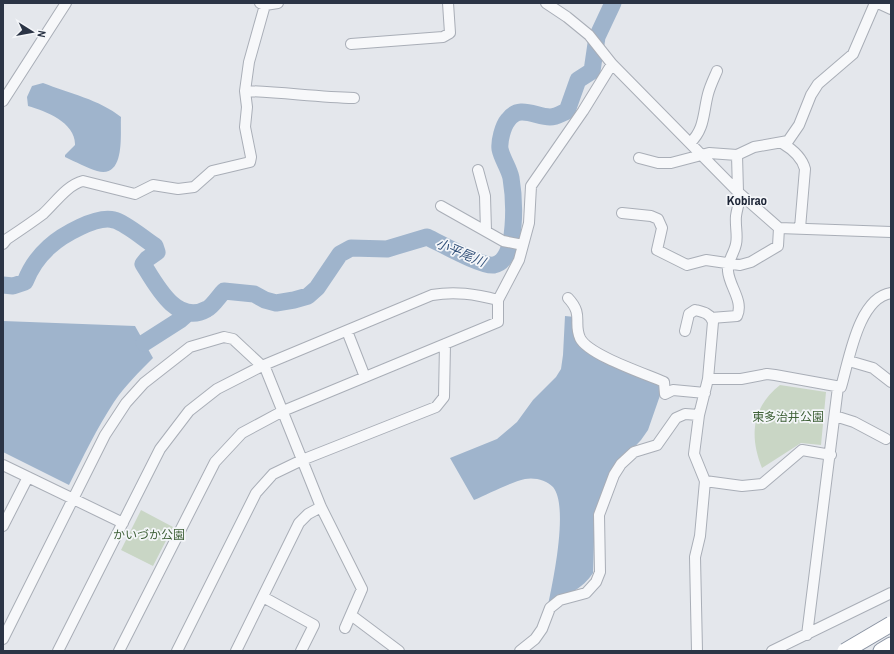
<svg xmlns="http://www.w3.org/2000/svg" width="894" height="654" font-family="'Archivo Narrow','Noto Sans JP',sans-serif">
<rect width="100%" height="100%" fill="#e4e7ec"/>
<path fill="#c9d6c5" d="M 780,385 L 826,392 L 821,445 L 801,443 L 762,468 C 749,436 752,407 780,385 Z
M 141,510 L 173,527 L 153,566 L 121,550 Z"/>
<path fill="#9fb4cc" d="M 43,83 C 69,93 100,100 121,117 C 120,133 126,179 97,171 C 87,168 76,162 65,157 L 65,155 L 75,145 C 76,123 46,111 28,106 L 27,97 L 32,86 Z
M 565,316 L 575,317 L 577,343 L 583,349 L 664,384 L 648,430 L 641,440 L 613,470 L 595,512 L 593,573 C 583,589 565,596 548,605 C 553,581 569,506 553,487 C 547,480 534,477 525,479 C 511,482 488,494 474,500 L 450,458 L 497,439 L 517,422 L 533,400 L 556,377 L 561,369 L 563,355 Z
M 3,321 L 135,326 L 153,358 C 139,372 125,386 114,402 C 97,428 83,457 69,485 L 3,452 Z"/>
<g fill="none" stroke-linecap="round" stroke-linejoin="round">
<path stroke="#9fb4cc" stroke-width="17" d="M 3,285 L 13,286 L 25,282 C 30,269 39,256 49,247 C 62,235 97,215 114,220 C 126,223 144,239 155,246 L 157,252 L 147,259 L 143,264 C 156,285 177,326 207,309 C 213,306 219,296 224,291 L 254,294 L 265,300 L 276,303 L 294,300 L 308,296 L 317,288 L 340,254 L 351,248 L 387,249 L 427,237 C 440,243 482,267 494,265 C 519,260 514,196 511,178 C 509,168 502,159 500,149 C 499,141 503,126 508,120 C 519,104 536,117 550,117 C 556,117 562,113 567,111 L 578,80 L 592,71 L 597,37 L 613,3
M 144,343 L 180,320 L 188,313"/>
<g stroke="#a9aeb7" stroke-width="12">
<path id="minor" d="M 260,3 L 265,5 L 278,3
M 546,3 L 567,17 L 589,35 L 612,64 L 738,192 L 779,228 L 891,232
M 878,3 L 891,9
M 351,44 L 443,37 L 450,33 L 448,3
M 245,91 C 281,92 317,97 354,98
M 3,101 L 66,3
M 690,143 C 705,129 703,113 708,94 C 710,86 714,78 717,71
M 782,143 C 792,149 802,157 805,169 L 800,228
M 737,155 L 738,192
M 639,158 L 658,163 L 671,163 L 709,153 L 737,155 L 754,147 L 788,141 L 799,125 L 811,95 L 818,84 L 853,54 L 875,3
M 478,170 L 485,196 L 486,231
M 441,206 L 503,241 L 523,245
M 622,213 L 651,216 L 658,219 L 662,228 L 657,250 L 687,265 L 706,260 L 740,265 L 751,262 L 778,246 L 779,228
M 3,244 L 7,239 C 19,231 31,223 43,214 C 55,203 67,185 83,181 L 135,194 L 153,185 L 178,189 L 194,187 L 212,171 L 250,162 L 251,157 L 245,127 L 247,107 L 245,91 L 249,62 L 265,5
M 568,298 C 584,315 573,322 580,338 C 588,355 646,374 664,382 L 665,394 L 673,390 L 705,393
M 711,318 L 737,316 C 744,301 729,286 728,271 C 727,261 734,254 736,244 C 738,236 735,225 736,216 C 737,209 739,202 741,195
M 347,331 L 365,377
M 685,331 L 689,314 L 695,310 C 703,312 710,313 713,322 L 708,379 L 699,415 L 694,454 L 705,481 L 700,536 L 695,557 L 697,651
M 849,361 L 873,368 L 891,382
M 264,365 L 321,507 L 362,589 L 345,628
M 708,379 L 741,379 L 767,374 L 775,375 L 841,387 C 849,361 858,298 891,293
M 835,416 L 854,422 L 886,439
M 3,465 L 123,523
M 705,481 L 742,486 L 762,484 L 802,450 L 831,455
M 3,526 L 28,477
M 263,597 L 314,625 L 301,651
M 351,615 L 399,651
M 807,635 L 838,387
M 3,639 L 105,435 L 126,403 L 144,383 L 190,347 L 224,337 L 233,339 L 262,366
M 58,651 L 160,449 L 189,411 L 217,389 L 264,365 L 432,295 C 455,291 475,294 498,300
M 119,651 L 215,462 L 242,433 L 283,411 L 498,322 L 498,300 L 519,260 L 529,223 L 531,186 L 583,111 L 612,64
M 177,651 L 256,493 L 273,474 L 302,460 L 436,407 L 444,397 L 445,344
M 236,651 L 299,523 L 308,514 L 321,507
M 520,651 L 535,639 L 542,629 L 550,608 L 560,600 L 586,593 L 596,582 L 600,572 L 599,515 L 614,475 L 621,464 L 634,452 L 657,445 L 676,418 L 685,414 L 699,415
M 772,651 L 891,593"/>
</g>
<g stroke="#8b94a3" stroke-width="17">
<path id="highway" d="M 881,651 L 891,645"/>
</g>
<use href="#minor" stroke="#f7f8fa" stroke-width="10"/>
<use href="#highway" stroke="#fff" stroke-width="15"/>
<g stroke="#8b94a3" stroke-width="17" stroke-linecap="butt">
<path id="highway-bridge" d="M 845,651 L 891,624"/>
</g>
<use href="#highway-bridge" stroke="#fff" stroke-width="15"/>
</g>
<g text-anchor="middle" stroke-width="3.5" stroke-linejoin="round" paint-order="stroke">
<g font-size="12" fill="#3f6138" stroke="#f4f6f9">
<text x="788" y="421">東多治井公園</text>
<text x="149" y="539">かいづか公園</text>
</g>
<g font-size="13" font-weight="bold" fill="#1d2536" stroke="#f4f6f9">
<text x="747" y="205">Kobirao</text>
</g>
<g font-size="13" font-style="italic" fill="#34527a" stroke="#f4f6f9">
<text transform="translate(461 252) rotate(23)" y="5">小平尾川</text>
</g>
</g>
<rect width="894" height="654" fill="none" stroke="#2b3445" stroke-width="8"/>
<g transform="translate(32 32) rotate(101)" stroke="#f4f6f9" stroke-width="3" paint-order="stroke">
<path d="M0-3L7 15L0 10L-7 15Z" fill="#2b3445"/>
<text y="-6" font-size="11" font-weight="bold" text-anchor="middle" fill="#2b3445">N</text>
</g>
</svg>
